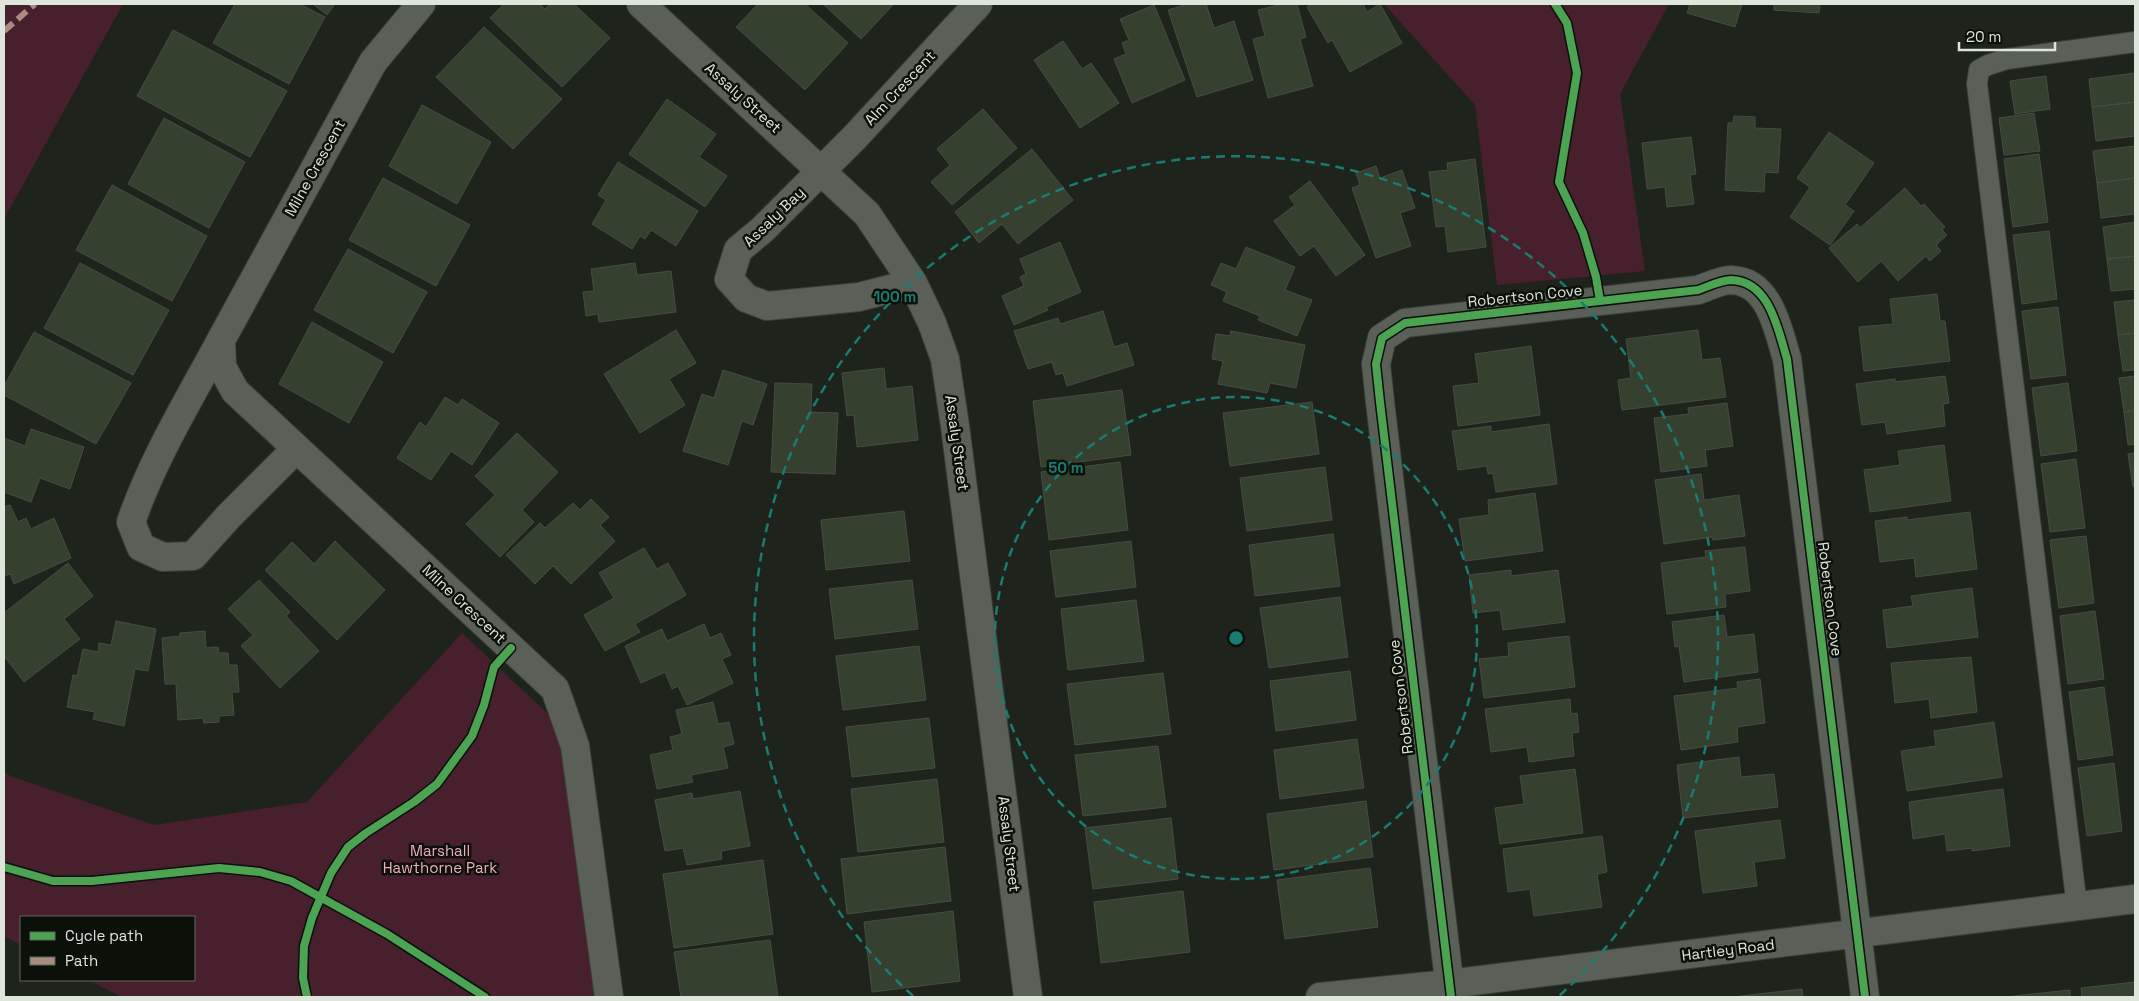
<svg xmlns="http://www.w3.org/2000/svg" width="2139" height="1001" font-family="'Space Grotesk',sans-serif">
<rect width="100%" height="100%" fill="#1e241c"/>
<path fill="#48202d" d="M 4,4 L 123,4 L 4,219 Z
M 1384,4 L 1669,4 L 1620,94 L 1645,271 L 1497,285 L 1475,105 Z
M 462,633 L 551,717 L 564,746 L 594,997 L 122,997 L 88,980 L 194,980 L 194,917 L 21,917 L 21,945 L 4,936 L 4,771 L 10,776 L 154,825 L 307,802 Z"/>
<path fill="#35402e" stroke="#464c44" d="M 235,4 L 300,4 L 325,17 L 289,84 L 213,43 Z
M 313,4 L 335,4 L 327,15 Z
M 504,4 L 539,4 L 545,9 L 550,4 L 574,4 L 610,38 L 562,87 L 490,18 Z
M 758,4 L 805,4 L 848,43 L 805,90 L 736,27 Z
M 823,4 L 894,4 L 861,39 Z
M 1188,4 L 1206,4 L 1214,28 L 1234,21 L 1253,80 L 1197,97 L 1168,10 Z
M 1283,4 L 1297,4 L 1306,37 L 1300,39 L 1313,86 L 1268,98 L 1253,39 L 1265,36 L 1258,10 Z
M 1312,4 L 1350,4 L 1351,7 L 1356,4 L 1363,4 L 1367,12 L 1380,4 L 1402,43 L 1350,72 L 1332,40 L 1328,43 L 1307,7 Z
M 1690,4 L 1742,4 L 1735,27 L 1687,13 Z
M 1774,4 L 1820,4 L 1819,13 L 1774,10 Z
M 1154,5 L 1185,80 L 1132,103 L 1114,59 L 1126,54 L 1122,43 L 1129,40 L 1120,19 Z
M 484,27 L 562,99 L 513,149 L 436,77 Z
M 173,30 L 287,91 L 250,157 L 137,96 Z
M 1063,41 L 1082,69 L 1091,63 L 1119,103 L 1080,128 L 1034,60 Z
M 2135,73 L 2135,102 L 2092,107 L 2089,79 Z
M 2046,76 L 2050,109 L 2015,114 L 2010,81 Z
M 667,99 L 716,134 L 699,157 L 727,176 L 705,207 L 629,154 Z
M 2135,102 L 2135,136 L 2096,141 L 2092,107 Z
M 422,105 L 491,142 L 457,204 L 389,166 Z
M 983,109 L 1017,148 L 952,205 L 931,182 L 950,165 L 937,149 Z
M 2034,113 L 2040,151 L 2004,155 L 1999,118 Z
M 1734,116 L 1755,117 L 1755,128 L 1781,129 L 1778,173 L 1765,172 L 1764,192 L 1725,190 L 1728,123 L 1733,123 Z
M 164,118 L 245,162 L 209,228 L 128,184 Z
M 1829,132 L 1874,163 L 1845,205 L 1854,211 L 1830,245 L 1790,217 L 1810,187 L 1797,178 Z
M 1691,137 L 1696,174 L 1690,175 L 1694,204 L 1667,207 L 1665,187 L 1647,189 L 1642,143 Z
M 2135,146 L 2135,178 L 2097,183 L 2093,151 Z
M 1032,149 L 1073,200 L 1018,244 L 1002,224 L 979,243 L 955,212 Z
M 2039,154 L 2048,222 L 2013,227 L 2004,159 Z
M 1475,159 L 1486,247 L 1448,252 L 1445,226 L 1436,227 L 1429,172 L 1448,170 L 1447,163 Z
M 618,162 L 698,211 L 676,246 L 651,230 L 645,239 L 640,236 L 632,249 L 592,224 L 606,200 L 598,195 Z
M 1376,166 L 1380,178 L 1402,170 L 1415,208 L 1400,213 L 1411,246 L 1376,258 L 1352,188 L 1360,185 L 1356,173 Z
M 383,178 L 470,225 L 436,286 L 349,240 Z
M 2135,178 L 2135,214 L 2101,218 L 2097,183 Z
M 1310,181 L 1365,255 L 1336,276 L 1314,246 L 1300,256 L 1274,221 L 1295,205 L 1289,197 Z
M 112,185 L 207,236 L 172,301 L 76,250 Z
M 1905,188 L 1921,206 L 1924,204 L 1945,227 L 1942,230 L 1947,235 L 1936,245 L 1941,251 L 1930,261 L 1926,256 L 1898,281 L 1881,261 L 1858,282 L 1829,248 L 1857,224 L 1860,228 Z
M 2135,222 L 2135,256 L 2107,259 L 2103,227 Z
M 2049,231 L 2057,299 L 2022,304 L 2013,235 Z
M 1060,242 L 1081,292 L 1046,307 L 1048,310 L 1014,325 L 1002,296 L 1024,286 L 1020,277 L 1026,274 L 1020,259 Z
M 1246,247 L 1295,267 L 1285,290 L 1312,300 L 1297,336 L 1258,320 L 1260,316 L 1223,301 L 1227,292 L 1211,285 L 1221,263 L 1236,269 Z
M 348,249 L 427,292 L 393,353 L 314,310 Z
M 2135,256 L 2135,289 L 2111,291 L 2107,259 Z
M 80,263 L 169,310 L 133,375 L 44,328 Z
M 635,263 L 637,275 L 671,271 L 676,312 L 599,322 L 598,314 L 586,316 L 583,292 L 594,291 L 591,269 Z
M 1937,294 L 1940,321 L 1945,321 L 1950,361 L 1864,371 L 1859,327 L 1893,324 L 1890,299 Z
M 2135,300 L 2135,333 L 2118,335 L 2114,302 Z
M 2058,307 L 2066,375 L 2031,379 L 2022,311 Z
M 1103,311 L 1114,347 L 1127,343 L 1134,365 L 1067,386 L 1063,373 L 1056,375 L 1052,362 L 1028,369 L 1014,331 L 1058,318 L 1060,324 Z
M 312,322 L 383,362 L 349,423 L 279,384 Z
M 676,330 L 696,363 L 669,379 L 685,405 L 640,433 L 604,374 Z
M 1698,330 L 1702,360 L 1720,358 L 1726,397 L 1622,410 L 1618,380 L 1631,378 L 1626,339 Z
M 1231,331 L 1305,345 L 1296,388 L 1270,383 L 1267,393 L 1218,384 L 1223,361 L 1212,359 L 1216,334 L 1230,336 Z
M 34,332 L 131,383 L 96,444 L 4,395 L 4,386 Z
M 2135,333 L 2135,370 L 2123,371 L 2118,335 Z
M 1531,346 L 1540,415 L 1458,426 L 1453,386 L 1479,383 L 1475,354 Z
M 884,368 L 886,389 L 912,386 L 918,440 L 857,447 L 854,415 L 847,416 L 842,373 Z
M 723,370 L 767,384 L 753,425 L 742,421 L 728,465 L 683,451 L 702,394 L 714,398 Z
M 1945,376 L 1949,403 L 1943,404 L 1945,426 L 1887,434 L 1885,422 L 1862,425 L 1856,384 L 1895,379 L 1895,382 Z
M 2135,376 L 2135,410 L 2124,412 L 2119,378 Z
M 775,383 L 812,384 L 811,412 L 838,413 L 835,474 L 771,472 Z
M 2068,383 L 2077,451 L 2041,456 L 2032,388 Z
M 1122,390 L 1131,455 L 1041,467 L 1033,401 Z
M 445,397 L 458,405 L 462,399 L 499,423 L 472,465 L 451,451 L 431,480 L 397,458 L 420,422 L 426,427 Z
M 1312,402 L 1319,454 L 1230,466 L 1223,413 Z
M 1727,403 L 1733,446 L 1705,450 L 1707,466 L 1661,472 L 1654,418 L 1689,414 L 1688,408 Z
M 2135,410 L 2135,444 L 2128,445 L 2124,412 Z
M 1549,424 L 1557,484 L 1496,492 L 1493,473 L 1488,474 L 1487,466 L 1458,470 L 1452,431 L 1491,426 L 1491,432 Z
M 31,429 L 84,447 L 70,489 L 40,478 L 31,502 L 4,492 L 4,438 L 25,446 Z
M 517,433 L 558,472 L 522,510 L 534,522 L 500,557 L 466,524 L 495,495 L 475,476 Z
M 1944,445 L 1951,501 L 1870,512 L 1864,470 L 1900,465 L 1898,451 Z
M 2135,453 L 2135,486 L 2133,487 L 2128,454 Z
M 2076,459 L 2085,528 L 2050,532 L 2041,464 Z
M 1120,462 L 1128,530 L 1049,540 L 1041,472 Z
M 1325,467 L 1332,520 L 1247,531 L 1240,478 Z
M 1701,474 L 1704,500 L 1739,495 L 1745,536 L 1713,540 L 1712,537 L 1664,544 L 1655,480 Z
M 1535,493 L 1543,551 L 1465,561 L 1459,519 L 1489,515 L 1488,500 Z
M 591,499 L 609,517 L 600,525 L 615,541 L 571,584 L 553,566 L 535,584 L 506,555 L 540,523 L 545,528 L 573,503 L 580,510 Z
M 10,505 L 18,522 L 26,518 L 31,529 L 54,518 L 71,558 L 14,584 L 10,574 L 4,576 L 4,507 Z
M 904,511 L 910,561 L 826,570 L 821,520 Z
M 1970,512 L 1977,569 L 1916,577 L 1914,558 L 1880,562 L 1875,521 L 1907,517 L 1907,520 Z
M 1333,534 L 1340,586 L 1255,596 L 1249,545 Z
M 2086,536 L 2094,603 L 2059,608 L 2050,540 Z
M 335,541 L 385,590 L 337,640 L 265,570 L 292,542 L 314,564 Z
M 1131,541 L 1136,587 L 1056,597 L 1050,551 Z
M 1745,547 L 1750,591 L 1725,594 L 1726,607 L 1667,614 L 1661,563 L 1706,557 L 1705,551 Z
M 644,548 L 657,569 L 668,563 L 686,595 L 635,624 L 640,632 L 605,651 L 584,615 L 614,598 L 599,573 Z
M 68,563 L 93,596 L 64,619 L 80,639 L 24,682 L 4,656 L 4,613 Z
M 1511,570 L 1511,576 L 1558,570 L 1565,622 L 1503,630 L 1500,610 L 1473,613 L 1469,575 Z
M 259,580 L 290,612 L 286,616 L 319,651 L 280,688 L 241,646 L 253,635 L 228,609 Z
M 912,580 L 918,629 L 835,639 L 829,589 Z
M 1972,588 L 1978,637 L 1887,648 L 1883,610 L 1913,606 L 1911,596 Z
M 1340,597 L 1348,657 L 1269,668 L 1260,608 Z
M 1136,600 L 1144,661 L 1068,670 L 1061,609 Z
M 2095,611 L 2104,679 L 2068,684 L 2060,616 Z
M 1724,615 L 1727,637 L 1754,634 L 1758,672 L 1684,682 L 1679,646 L 1675,647 L 1672,622 Z
M 116,621 L 156,629 L 148,671 L 135,669 L 124,726 L 93,719 L 95,712 L 67,707 L 73,675 L 77,676 L 83,649 L 98,652 L 99,643 L 111,645 Z
M 704,624 L 710,638 L 721,633 L 731,655 L 722,659 L 733,683 L 687,705 L 678,686 L 672,689 L 665,672 L 641,683 L 625,646 L 662,629 L 667,641 Z
M 205,631 L 206,648 L 218,647 L 219,653 L 228,653 L 229,665 L 237,665 L 239,692 L 232,692 L 234,715 L 219,716 L 219,722 L 204,723 L 203,718 L 178,720 L 176,684 L 165,684 L 162,638 L 180,636 L 180,633 Z
M 1569,636 L 1575,687 L 1484,698 L 1479,659 L 1509,656 L 1508,643 Z
M 919,646 L 926,700 L 843,710 L 836,656 Z
M 1971,657 L 1977,712 L 1931,718 L 1929,699 L 1895,703 L 1891,663 Z
M 1350,671 L 1356,720 L 1276,731 L 1270,681 Z
M 1163,673 L 1171,734 L 1075,745 L 1067,684 Z
M 1760,679 L 1765,723 L 1737,727 L 1738,742 L 1681,750 L 1674,696 L 1738,688 L 1737,682 Z
M 2104,687 L 2113,755 L 2078,760 L 2069,692 Z
M 1570,699 L 1571,714 L 1577,713 L 1579,732 L 1572,733 L 1574,756 L 1529,762 L 1527,747 L 1491,752 L 1485,709 Z
M 713,702 L 718,724 L 729,722 L 734,744 L 723,747 L 728,768 L 691,775 L 693,782 L 657,789 L 650,755 L 673,750 L 670,737 L 682,734 L 676,710 Z
M 929,718 L 935,768 L 852,777 L 846,727 Z
M 1994,722 L 2002,777 L 1907,791 L 1901,751 L 1936,746 L 1934,731 Z
M 1357,739 L 1364,788 L 1280,799 L 1274,750 Z
M 1158,746 L 1166,807 L 1083,816 L 1075,755 Z
M 1739,757 L 1741,777 L 1774,774 L 1778,807 L 1683,818 L 1677,765 Z
M 2114,763 L 2122,831 L 2087,836 L 2078,768 Z
M 1575,769 L 1583,833 L 1500,844 L 1495,808 L 1524,804 L 1520,776 Z
M 937,779 L 944,842 L 858,852 L 851,789 Z
M 2003,789 L 2010,846 L 1972,851 L 1972,848 L 1947,851 L 1945,834 L 1913,839 L 1909,802 Z
M 740,791 L 750,846 L 721,851 L 722,859 L 687,865 L 683,848 L 665,851 L 655,800 L 692,793 L 693,799 Z
M 1366,801 L 1373,857 L 1274,870 L 1267,814 Z
M 1171,818 L 1178,879 L 1093,889 L 1085,828 Z
M 1780,820 L 1785,858 L 1754,862 L 1757,886 L 1703,893 L 1695,831 Z
M 1602,836 L 1607,872 L 1597,874 L 1602,907 L 1534,916 L 1530,889 L 1508,892 L 1503,849 Z
M 945,847 L 951,901 L 847,914 L 841,859 Z
M 763,860 L 773,934 L 674,948 L 663,874 Z
M 1370,868 L 1378,927 L 1285,939 L 1277,880 Z
M 1183,891 L 1190,952 L 1101,963 L 1094,902 Z
M 953,911 L 960,981 L 872,992 L 864,922 Z
M 770,940 L 778,997 L 681,997 L 674,952 Z
M 2135,982 L 2135,997 L 2082,997 L 2081,988 Z
M 1802,989 L 1803,997 L 1732,997 Z
M 2070,990 L 2070,997 L 2005,997 Z"/>
<g fill="none" stroke-linecap="round" stroke-linejoin="round">
<g stroke="#3b4039" stroke-width="22">
<path id="service" d="M 2077,907 L 1977,84 L 1979,70 L 1988,65 L 2007,59 L 2135,42"/>
</g>
<g stroke="#3b4039" stroke-width="30">
<path id="minor" d="M 421,4 L 373,62 L 221,340 L 222,367 L 235,391 L 555,689 L 575,746 L 609,997
M 641,4 L 867,214 L 913,283 L 932,323 L 945,359 L 955,426 L 1028,997
M 913,283 L 859,297 L 767,306 L 746,298 L 729,279 L 738,250 L 762,230 L 854,138 L 978,4
M 221,340 C 189,400 153,458 131,522 L 141,547 L 163,557 L 193,556 L 229,516 L 296,449
M 1320,997 L 1449,984 L 2135,899
M 1451,997 L 1380,402 L 1376,364 L 1382,338 L 1405,323 L 1698,290 C 1707,287 1721,280 1731,280 C 1770,281 1778,330 1787,359 L 1865,997"/>
</g>
<use href="#service" stroke="#5a6058" stroke-width="20"/>
<use href="#minor" stroke="#5a6058" stroke-width="28"/>
<path stroke="#a88b81" stroke-width="6" stroke-dasharray="12 6" stroke-linecap="butt" d="M 4,31 L 35,4"/>
<g stroke="#0b1009" stroke-width="11">
<path id="cycleway" d="M 1555,4 L 1567,23 L 1577,73 L 1559,182 L 1583,233 L 1596,277 L 1600,301
M 4,867 L 53,881 L 92,881 L 219,868 L 260,872 L 291,881 L 387,934 L 485,997
M 307,997 L 303,978 L 304,946 L 312,918 L 331,873 L 348,847 L 366,833 L 414,802 L 437,784 L 472,736 L 484,705 L 494,667 L 511,648
M 1451,997 L 1380,402 L 1376,364 L 1382,338 L 1405,323 L 1698,290 C 1707,287 1721,280 1731,280 C 1770,281 1778,330 1787,359 L 1865,997"/>
</g>
<use href="#cycleway" stroke="#4ca352" stroke-width="8"/>
</g>
<g fill="none" stroke="#197c73" stroke-width="2.5" stroke-dasharray="9 6">
<circle cx="1236" cy="638" r="241"/>
<path d="M913 996A482 482 0 1 1 1559 996"/>
</g>
<g text-anchor="middle" stroke-width="5" stroke-linejoin="round" paint-order="stroke">
<g font-size="15" fill="#dee6db" stroke="#0b1009">
<text transform="translate(900 88) rotate(-47)" y="5">Alm Crescent</text>
<text transform="translate(743 98) rotate(42)" y="5">Assaly Street</text>
<text transform="translate(315 168) rotate(-61)" y="5">Milne Crescent</text>
<text transform="translate(774 217) rotate(-44)" y="5">Assaly Bay</text>
<text transform="translate(1525 296) rotate(-6)" y="5">Robertson Cove</text>
<text transform="translate(957 443) rotate(82)" y="5">Assaly Street</text>
<text transform="translate(1830 599) rotate(83)" y="5">Robertson Cove</text>
<text transform="translate(464 604) rotate(43)" y="5">Milne Crescent</text>
<text transform="translate(1401 697) rotate(-97)" y="5">Robertson Cove</text>
<text transform="translate(1009 844) rotate(83)" y="5">Assaly Street</text>
<text transform="translate(1728 950) rotate(-7)" y="5">Hartley Road</text>
</g>
<g font-size="15" fill="#f3abc0" stroke="#0b1009">
<text x="440" y="856">Marshall<tspan x="440" dy="17">Hawthorne Park</tspan></text>
</g>
</g>
<circle cx="1236" cy="638" r="8" fill="#197c73" stroke="#0b1009" stroke-width="2.5"/>
<g font-size="15" text-anchor="middle" font-weight="bold" fill="#197c73" stroke="#0b1009" stroke-width="5" stroke-linejoin="round" paint-order="stroke">
<text x="895" y="302">100 m</text>
<text x="1066" y="473">50 m</text>
</g>
<rect width="2139" height="1001" fill="none" stroke="#dee6db" stroke-width="10"/>
<rect x="20" y="916" width="175" height="65" fill="#0b1009" stroke="#5f665d"/>
<rect x="30" y="932" width="25" height="8" fill="#4ca352" stroke="#5f665d"/>
<text x="65" y="941" font-size="15" fill="#dee6db">Cycle path</text>
<rect x="30" y="957" width="25" height="8" fill="#a88b81" stroke="#5f665d"/>
<text x="65" y="966" font-size="15" fill="#dee6db">Path</text>
<path d="M1959 42v8h96v-8" fill="none" stroke="#dee6db" stroke-width="2.5"/>
<text x="1966" y="42" font-size="15" fill="#dee6db" stroke="#0b1009" stroke-width="4" paint-order="stroke">20 m</text>
</svg>
